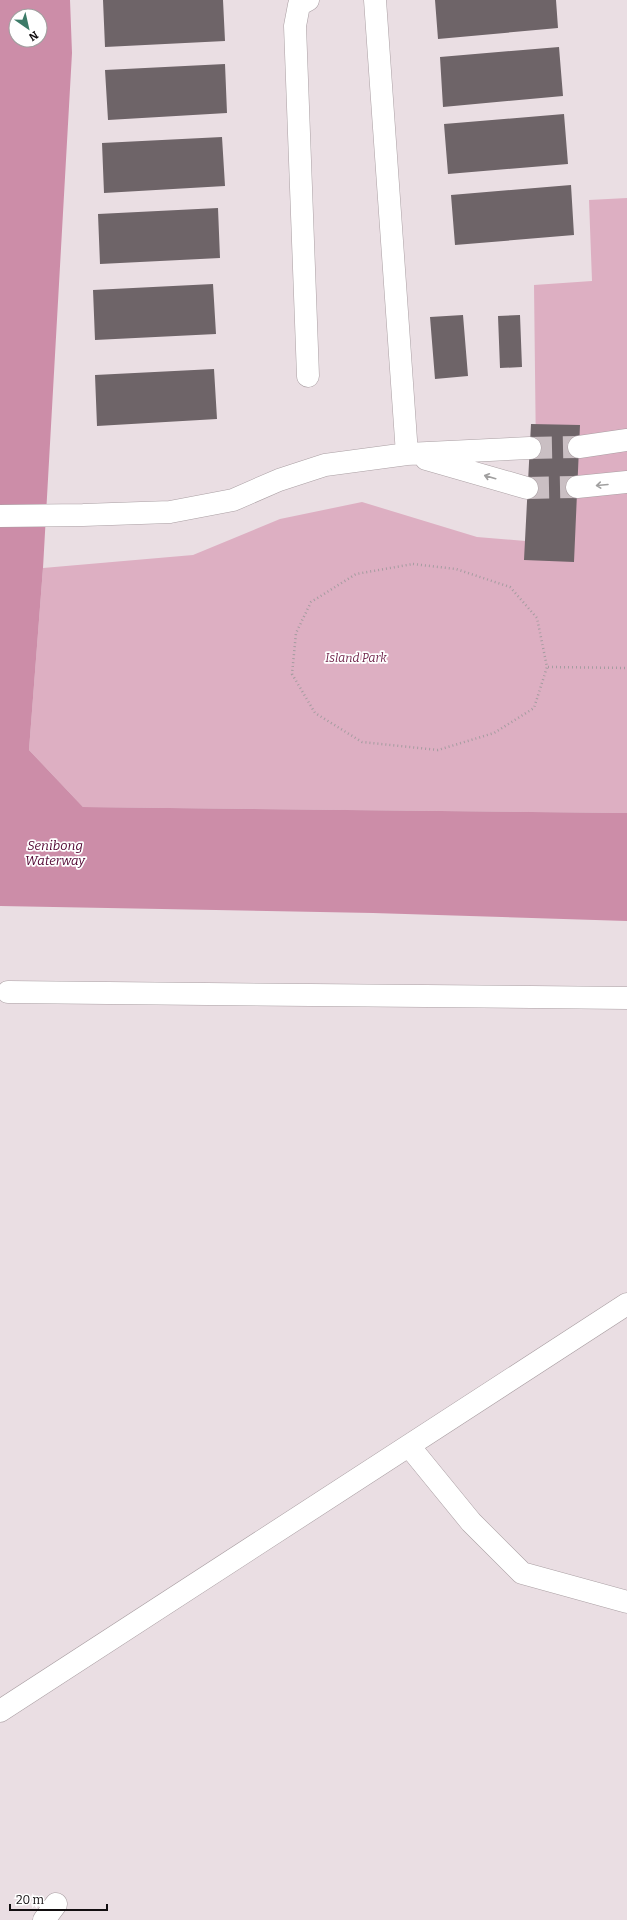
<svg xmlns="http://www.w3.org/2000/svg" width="627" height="1920" font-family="Bitter,serif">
<rect width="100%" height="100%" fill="#eadee3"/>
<path fill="#ddafc2" d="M 627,198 L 627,813 L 83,807 L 29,750 L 43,568 L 193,555 L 280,519 L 362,502 L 477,537 L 537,542 L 534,285 L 592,281 L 589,200 Z"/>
<path fill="#cc8da8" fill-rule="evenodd" d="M 0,0 L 70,0 L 72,53 L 43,568 L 29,750 L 83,807 L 627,813 L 627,921 L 373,913 L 0,906 ZM 16,16 L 40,16 L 40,40 L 16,40 Z"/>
<path fill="#6e6468" d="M 103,0 L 223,0 L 225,41 L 105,47 Z
M 435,0 L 556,0 L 558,28 L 438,39 Z
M 559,47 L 563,96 L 443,107 L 440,57 Z
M 225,64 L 227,113 L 108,120 L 105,70 Z
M 564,114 L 568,164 L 448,174 L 444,124 Z
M 222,137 L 225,186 L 104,193 L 102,143 Z
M 571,185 L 574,235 L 455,245 L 451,195 Z
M 218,208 L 220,258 L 100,264 L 98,214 Z
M 213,284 L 216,334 L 95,340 L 93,290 Z
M 463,315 L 468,376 L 435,379 L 430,317 Z
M 520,315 L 522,367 L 500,368 L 498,316 Z
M 214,369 L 217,419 L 97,426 L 95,375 Z
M 531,424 L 580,425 L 574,562 L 524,560 Z"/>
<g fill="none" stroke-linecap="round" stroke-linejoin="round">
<path stroke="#cabfc3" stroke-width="22" stroke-dasharray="22 11" stroke-linecap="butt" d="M 530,448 L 579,447
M 527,488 L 577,487"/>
<g stroke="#aa9fa3" stroke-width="23">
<path id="minor" d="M 308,0 L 299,5 L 295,26 L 308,376
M 375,0 L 407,454
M 579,447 L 627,440
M 426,459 L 527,488
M 577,487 L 627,482
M 0,516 L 83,515 L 170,512 L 233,500 L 279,480 L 325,465 L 407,454 L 530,448
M 8,992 L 627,998
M 409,1446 L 471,1522 L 522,1573 L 627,1602
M 0,1711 L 627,1304
M 44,1920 L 56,1904"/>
</g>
<path stroke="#a59ca0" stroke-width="2.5" stroke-dasharray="1 3" stroke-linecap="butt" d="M 413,564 L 456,569 L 510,587 L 537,618 L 547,667 L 534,708 L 494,733 L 438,750 L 362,742 L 315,713 L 292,674 L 296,633 L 311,602 L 356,574 Z
M 548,667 L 627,668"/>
<use href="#minor" stroke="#fff" stroke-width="22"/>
</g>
<defs><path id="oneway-shaft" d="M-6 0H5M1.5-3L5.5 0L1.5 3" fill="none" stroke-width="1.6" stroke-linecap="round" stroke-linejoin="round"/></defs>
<g stroke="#a09f9f">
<use href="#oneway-shaft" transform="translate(490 477) rotate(-164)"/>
<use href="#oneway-shaft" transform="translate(602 485) rotate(175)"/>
</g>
<g text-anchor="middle" stroke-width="3.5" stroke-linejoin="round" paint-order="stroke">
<g font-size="12" font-style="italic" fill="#73284e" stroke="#fff">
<text x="356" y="662">Island Park</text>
</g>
<g font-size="13" font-style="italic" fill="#500330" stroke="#fff">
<text x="55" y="850">Senibong<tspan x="55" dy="15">Waterway</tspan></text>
</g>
</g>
<g transform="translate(28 28) rotate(146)"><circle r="19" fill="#ffffff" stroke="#a09f9f"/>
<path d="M0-3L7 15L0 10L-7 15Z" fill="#3c7b68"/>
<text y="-6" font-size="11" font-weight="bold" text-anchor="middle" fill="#120e10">N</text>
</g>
<path d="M10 1904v6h97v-6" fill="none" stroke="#120e10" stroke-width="2"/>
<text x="16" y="1904" font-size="12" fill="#120e10" stroke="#ffffff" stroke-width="3" paint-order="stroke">20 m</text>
</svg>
